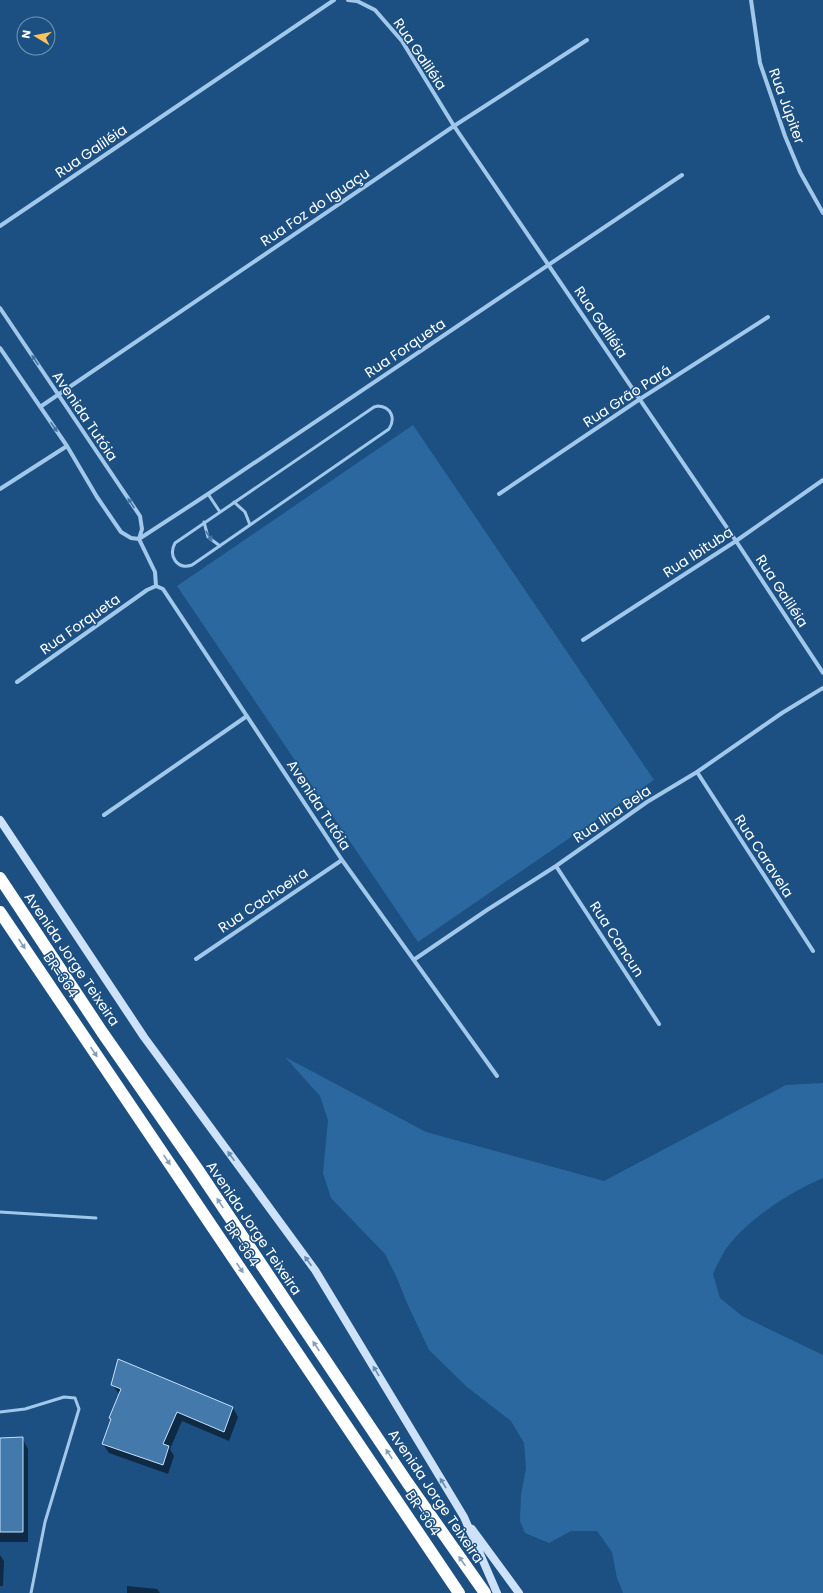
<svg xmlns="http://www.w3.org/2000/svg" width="823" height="1593" font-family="Poppins,sans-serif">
<rect width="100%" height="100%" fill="#1c5082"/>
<path fill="#2b689f" d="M 413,425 L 654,780 L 418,942 L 177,586 Z
M 285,1057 L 426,1132 L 604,1181 L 786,1085 L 823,1083 L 823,1178 C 791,1191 743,1222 724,1252 C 720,1259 716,1267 713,1274 L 720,1298 L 742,1316 L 823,1355 L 823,1593 L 623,1593 L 617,1578 L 612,1552 L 597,1531 L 571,1531 L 549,1543 L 525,1533 L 520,1521 L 521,1495 L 526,1468 L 524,1443 L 511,1421 L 467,1387 L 429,1350 L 407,1303 L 397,1278 L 385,1254 L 331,1198 L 323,1173 L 328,1120 L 320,1096 Z"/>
<path fill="#0007" d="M 112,1385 L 233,1408 L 238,1417 L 229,1441 L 182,1421 L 170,1449 L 174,1456 L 168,1474 L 109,1453 L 103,1444 L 111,1421 L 110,1418 L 120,1395 Z
M 22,1438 L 28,1449 L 28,1542 L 0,1542 L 0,1439 Z
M 0,1555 L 4,1561 L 3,1586 L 0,1586 Z
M 127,1586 L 157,1589 L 160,1593 L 127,1593 Z"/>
<path fill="#447aab" stroke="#c6e0f8" d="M 118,1359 L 233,1407 L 224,1432 L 177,1412 L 163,1444 L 169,1446 L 163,1465 L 102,1444 L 111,1419 L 109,1418 L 121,1389 L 111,1385 Z
M 23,1437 L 23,1532 L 0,1532 L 0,1438 Z"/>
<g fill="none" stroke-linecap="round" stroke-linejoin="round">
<path stroke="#a1c8ea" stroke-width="3" d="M 378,406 C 391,407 396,418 389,429 L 192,565 C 177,570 168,556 175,543 L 374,407 Z
M 208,494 L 220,512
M 234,502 L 245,512 L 250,525
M 204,522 L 208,537 L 220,546
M 0,1212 L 96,1218
M 0,1412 L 25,1409 L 64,1397 L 75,1398 L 79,1409 L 45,1522 L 31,1593"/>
<path stroke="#a1c8ea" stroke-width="4" d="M 348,0 L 357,1 L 375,10 L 402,41 L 454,126 L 736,541 L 823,673
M 751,0 L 760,63 L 785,136 L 800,172 L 823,213
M 0,226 L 334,0
M 0,308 L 140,516 L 142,529 L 139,539 L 155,572 L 156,586
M 0,348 L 67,446 L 97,497 L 121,532 L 131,538 L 139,539
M 40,407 L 454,126 L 587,40
M 0,489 L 67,446
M 499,494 L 640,399 L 768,317
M 139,539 L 208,494 L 682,175
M 156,586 L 163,589 L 342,860 L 497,1076
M 583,640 L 736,541 L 823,480
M 17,682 L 147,590 L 156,586
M 697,772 L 813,951
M 104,815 L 247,716
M 556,866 L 659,1024
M 196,959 L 342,860
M 415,959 L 487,910 L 556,866 L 647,802 L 697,772 L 782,713 L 823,688"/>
<path stroke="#cde2f8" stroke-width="8" d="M 0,820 L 144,1037 L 315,1270 L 464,1517 L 497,1593
M 472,1529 L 519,1593"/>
<path stroke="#fff" stroke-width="12" d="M 0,878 L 102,1032 L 198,1170 L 407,1482 L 485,1593
M 0,912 L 459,1593"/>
</g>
<defs><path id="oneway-solid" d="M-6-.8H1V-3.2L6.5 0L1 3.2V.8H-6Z"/></defs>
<g fill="#4474a1">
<use href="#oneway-solid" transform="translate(35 360) rotate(-124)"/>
<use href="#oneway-solid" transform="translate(54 427) rotate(55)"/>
<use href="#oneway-solid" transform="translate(131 503) rotate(-124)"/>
<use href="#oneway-solid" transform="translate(209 536) rotate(57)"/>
</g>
<g fill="#829fba">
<use href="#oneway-solid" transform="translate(22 944) rotate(56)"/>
<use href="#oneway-solid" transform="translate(94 1052) rotate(56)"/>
<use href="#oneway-solid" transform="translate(167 1160) rotate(56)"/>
<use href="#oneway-solid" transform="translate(220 1203) rotate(-123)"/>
<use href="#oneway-solid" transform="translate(240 1268) rotate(56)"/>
<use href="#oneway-solid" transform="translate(316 1346) rotate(-124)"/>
<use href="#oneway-solid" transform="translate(389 1454) rotate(-123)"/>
<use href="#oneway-solid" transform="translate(462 1561) rotate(-125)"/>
</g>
<g fill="#638ab1">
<use href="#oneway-solid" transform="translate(231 1156) rotate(-126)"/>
<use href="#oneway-solid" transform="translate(308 1261) rotate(-126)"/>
<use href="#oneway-solid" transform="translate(376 1371) rotate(-121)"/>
<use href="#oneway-solid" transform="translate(443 1483) rotate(-121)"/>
</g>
<g text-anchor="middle" stroke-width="3" stroke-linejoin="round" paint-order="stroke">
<g font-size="14" fill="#fff" stroke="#1c5082">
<text transform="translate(420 54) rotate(56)" y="5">Rua Galiléia</text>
<text transform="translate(787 106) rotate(70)" y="5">Rua Júpiter</text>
<text transform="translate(91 151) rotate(-34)" y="5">Rua Galiléia</text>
<text transform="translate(315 207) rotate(-34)" y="5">Rua Foz do Iguaçu</text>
<text transform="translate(601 322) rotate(56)" y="5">Rua Galiléia</text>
<text transform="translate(405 348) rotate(-34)" y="5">Rua Forqueta</text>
<text transform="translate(627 396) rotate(-33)" y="5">Rua Grão Pará</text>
<text transform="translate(85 416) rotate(56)" y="5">Avenida Tutóia</text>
<text transform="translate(698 552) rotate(-33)" y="5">Rua Ibituba</text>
<text transform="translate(782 591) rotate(57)" y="5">Rua Galiléia</text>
<text transform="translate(80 624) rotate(-35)" y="5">Rua Forqueta</text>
<text transform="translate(319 805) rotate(57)" y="5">Avenida Tutóia</text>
<text transform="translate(612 814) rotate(-34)" y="5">Rua Ilha Bela</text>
<text transform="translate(764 856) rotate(57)" y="5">Rua Caravela</text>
<text transform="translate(263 900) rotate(-34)" y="5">Rua Cachoeira</text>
<text transform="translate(617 939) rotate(57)" y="5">Rua Cancun</text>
<text transform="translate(72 959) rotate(56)" y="5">Avenida Jorge Teixeira</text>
<text transform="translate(61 975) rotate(56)" y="5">BR-364</text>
<text transform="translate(254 1228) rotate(56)" y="5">Avenida Jorge Teixeira</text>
<text transform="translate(242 1244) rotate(56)" y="5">BR-364</text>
<text transform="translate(436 1496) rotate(56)" y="5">Avenida Jorge Teixeira</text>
<text transform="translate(423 1513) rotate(56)" y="5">BR-364</text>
</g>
</g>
<g transform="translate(36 36) rotate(280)"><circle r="19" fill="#1c5082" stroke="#7796b4"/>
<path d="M0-3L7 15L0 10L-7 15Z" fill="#fbc25e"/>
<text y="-6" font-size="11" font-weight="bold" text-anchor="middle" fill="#ffffff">N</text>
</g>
</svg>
